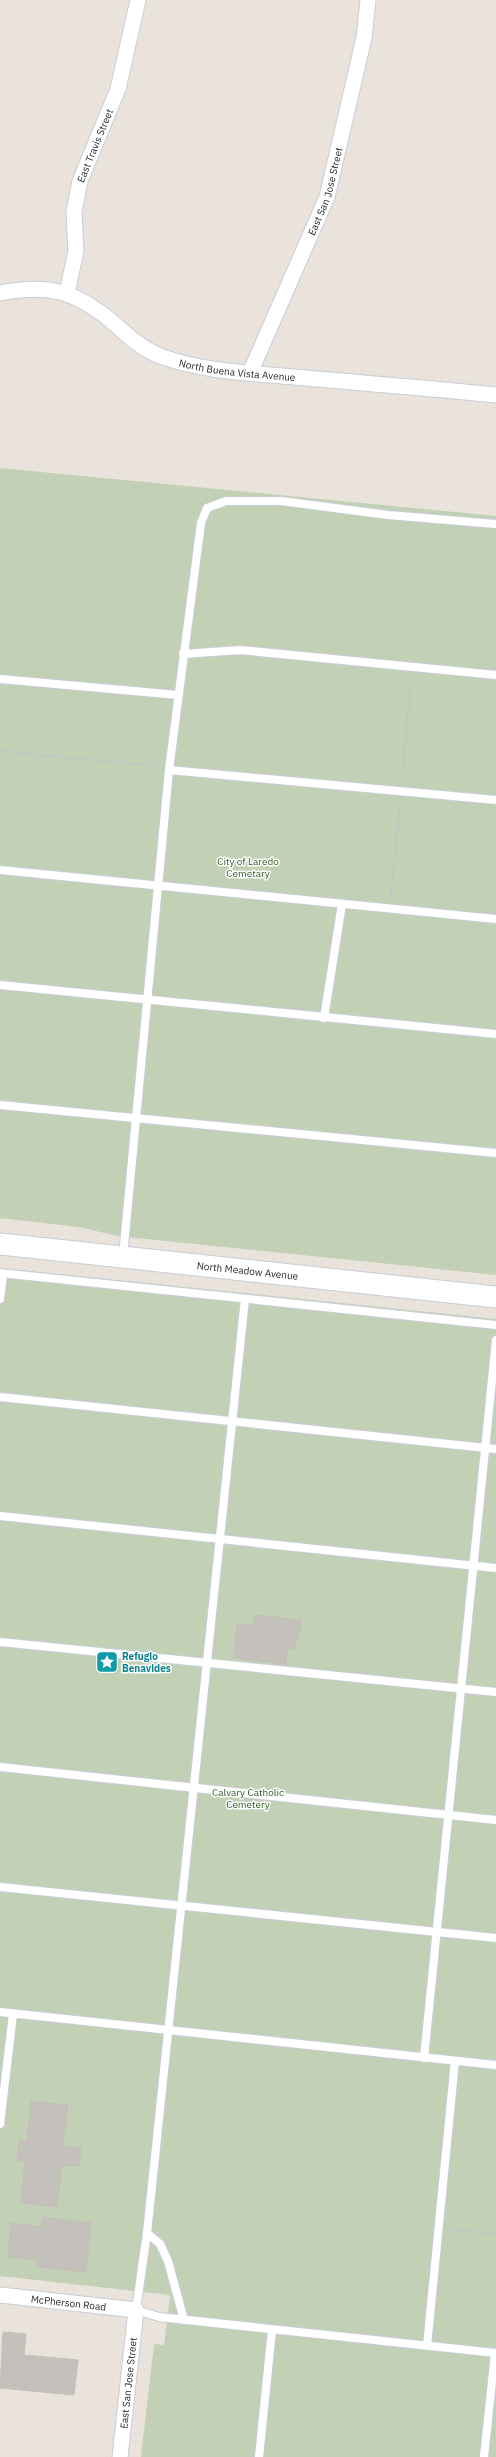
<svg xmlns="http://www.w3.org/2000/svg" width="496" height="2457" font-family="'IBM Plex Sans',sans-serif">
<rect width="100%" height="100%" fill="#e9e3db"/>
<path fill="#c2d1b5" d="M 0,468 L 496,516 L 496,1275 L 117,1236 L 79,1227 L 0,1218 Z
M 0,1268 L 496,1319 L 496,2457 L 141,2457 L 154,2344 L 164,2345 L 170,2295 L 0,2276 Z"/>
<path fill="#c4c0bb" stroke="#c4bfb5" d="M 254,1615 L 301,1620 L 299,1635 L 294,1649 L 287,1649 L 286,1664 L 234,1658 L 237,1624 L 253,1626 Z
M 31,2101 L 68,2105 L 63,2146 L 81,2148 L 79,2166 L 62,2165 L 57,2207 L 21,2203 L 25,2161 L 17,2160 L 19,2140 L 27,2141 Z
M 42,2217 L 91,2223 L 86,2272 L 37,2267 L 38,2260 L 8,2257 L 11,2223 L 41,2227 Z
M 3,2332 L 26,2334 L 24,2355 L 78,2360 L 74,2395 L 0,2388 Z"/>
<g fill="none" stroke-linecap="round" stroke-linejoin="round">
<g stroke="#cacdd8" stroke-width="10">
<path id="lane" d="M 183,654 L 240,650 L 496,675
M 0,679 L 178,695
M 169,770 L 496,800
M 0,870 L 496,919
M 0,985 L 496,1034
M 324,1018 L 342,904
M 0,1105 L 496,1153
M 123,1256 L 169,770 L 201,523 L 207,508 L 226,501 L 281,501 L 388,515 L 496,524
M 0,1273 L 496,1325
M 0,1299 L 3,1274
M 245,1299 L 147,2233 L 136,2310 L 159,2317 L 496,2353
M 0,1397 L 496,1449
M 0,1516 L 496,1568
M 0,1642 L 496,1692
M 0,1767 L 496,1820
M 0,1887 L 496,1938
M 0,2012 L 496,2065
M 424,2058 L 496,1340
M 0,2124 L 13,2014
M 147,2233 L 160,2244 L 168,2261 L 184,2320
M 427,2346 L 455,2061
M 259,2457 L 272,2330
M 484,2457 L 495,2353"/>
</g>
<g stroke="#cacdd8" stroke-width="17">
<g id="street">
<path id="s1" d="M 0,293 C 50,283 78,292 116,325 C 130,338 145,351 163,357 C 205,372 251,373 294,377 C 362,383 429,388 496,395"/>
<path id="s2" d="M 67,293 L 76,251 L 74,212 L 80,181 L 118,89 L 138,0"/>
<path id="s3" d="M 250,373 L 327,197 L 364,38 L 368,0"/>
<path id="s4" d="M 0,2295 L 136,2310 L 120,2457"/>
</g>
</g>
<g stroke="#cacdd8" stroke-width="23">
<g id="secondary">
<path id="s5" d="M 0,1244 L 496,1297"/>
</g>
</g>
<path stroke="#c3c3c3" stroke-width="2.5" stroke-dasharray="3 2" stroke-linecap="butt" d="M 0,751 L 157,766
M 402,780 L 411,678
M 391,896 L 400,804
M 450,2229 L 496,2234"/>
<use href="#lane" stroke="#fff" stroke-width="8"/>
<use href="#street" stroke="#fff" stroke-width="15"/>
<use href="#secondary" stroke="#fff" stroke-width="21"/>
</g>
<defs>
<g id="sight-square" transform="scale(1.15)"><rect x="-9" y="-9" width="18" height="18" rx="4" fill="#0f9aa8" stroke="#fff"/><path d="M0-6L1.8-2.2L6-1.7L2.9 1.2L3.7 5.4L0 3.3L-3.7 5.4L-2.9 1.2L-6-1.7L-1.8-2.2Z" fill="#fff"/></g>
</defs>
<g fill-rule="evenodd">
<use href="#sight-square" x="107" y="1662"/>
</g>
<g text-anchor="middle" stroke-width="3" stroke-linejoin="round" paint-order="stroke">
<g font-size="10" fill="#282828" stroke="#fff">
<text dy="4" stroke="none"><textPath href="#s2" startOffset="152">East Travis Street</textPath></text>
<text dy="4" stroke="none"><textPath href="#s3" startOffset="197">East San Jose Street</textPath></text>
<text dy="4" stroke="none"><textPath href="#s1" startOffset="259">North Buena Vista Avenue</textPath></text>
<text dy="4" stroke="none"><textPath href="#s5" startOffset="249">North Meadow Avenue</textPath></text>
<text dy="4" stroke="none"><textPath href="#s4" startOffset="69">McPherson Road</textPath></text>
<text transform="translate(128 2383) rotate(-84)" y="4">East San Jose Street</text>
</g>
<g font-size="10" fill="#2e5c22" stroke="#fff">
<text x="248" y="865">City of Laredo<tspan x="248" dy="12">Cemetary</tspan></text>
<text x="248" y="1796">Calvary Catholic<tspan x="248" dy="12">Cemetery</tspan></text>
</g>
<g font-size="10" font-weight="bold" fill="#0d838f" stroke="#fff" text-anchor="start">
<text x="122" y="1660">Refugio<tspan x="122" dy="12">Benavides</tspan></text>
</g>
</g>
</svg>
